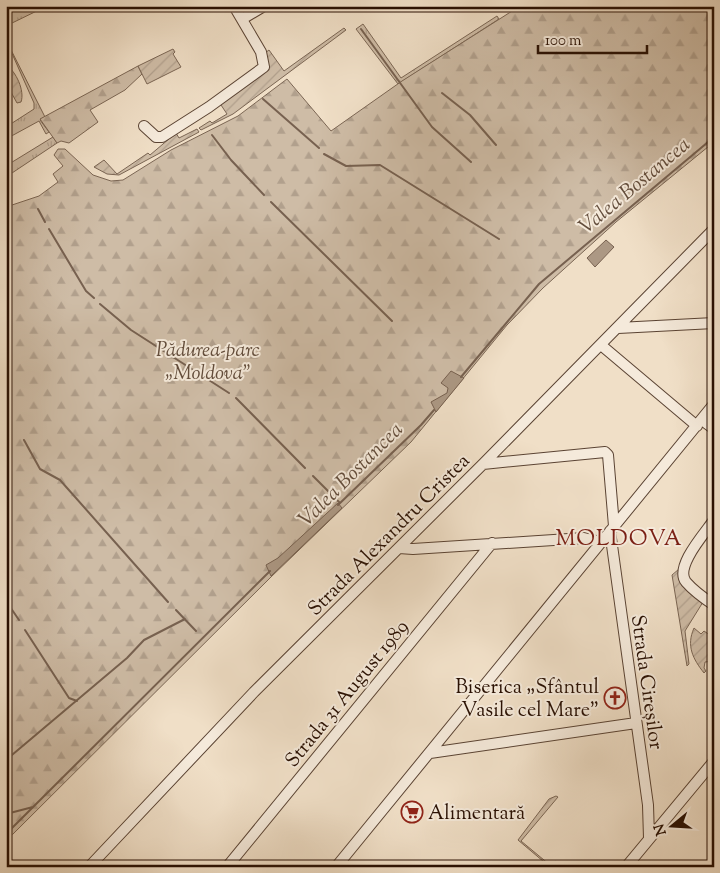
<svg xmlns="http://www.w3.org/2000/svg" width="720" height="873" font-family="'Sorts Mill Goudy',serif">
<defs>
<pattern id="grass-tufts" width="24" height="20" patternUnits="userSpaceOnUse" patternTransform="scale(1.25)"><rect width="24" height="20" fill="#cebca6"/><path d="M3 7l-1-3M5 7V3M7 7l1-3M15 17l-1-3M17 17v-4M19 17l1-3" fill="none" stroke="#b1a08d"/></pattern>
<pattern id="forest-firs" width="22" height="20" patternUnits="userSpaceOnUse" patternTransform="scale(1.25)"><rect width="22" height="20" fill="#cebca6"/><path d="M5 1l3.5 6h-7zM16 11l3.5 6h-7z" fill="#b1a08d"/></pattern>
<pattern id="garden-furrows" width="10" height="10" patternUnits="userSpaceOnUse" patternTransform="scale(1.25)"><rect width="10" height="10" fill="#cebca6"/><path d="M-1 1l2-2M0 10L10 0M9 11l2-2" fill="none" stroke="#b1a08d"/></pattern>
</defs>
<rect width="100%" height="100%" fill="#f0dfc7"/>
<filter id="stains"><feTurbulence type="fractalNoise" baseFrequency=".004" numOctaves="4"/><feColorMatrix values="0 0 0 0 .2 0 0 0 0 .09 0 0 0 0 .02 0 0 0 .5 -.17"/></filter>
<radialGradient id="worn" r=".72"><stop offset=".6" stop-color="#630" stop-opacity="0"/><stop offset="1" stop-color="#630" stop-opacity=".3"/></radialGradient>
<path fill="url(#grass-tufts)" stroke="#7b6654" d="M 6,6 L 45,6 L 45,7 L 10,24 L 6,22 Z
M 497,16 L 499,19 L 398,84 L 356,29 L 363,24 L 401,78 Z
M 6,40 L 45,117 L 40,120 L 49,132 L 46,134 L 39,121 L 6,139 L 6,127 L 34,109 L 34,103 Z
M 53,137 L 57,143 L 6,177 L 6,167 L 9,164 Z"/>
<path fill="url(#forest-firs)" stroke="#7b6654" d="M 520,6 L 714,6 L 714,142 L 616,222 L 543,288 L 507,325 L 411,442 L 271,577 L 6,841 L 6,207 L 39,196 L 58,182 L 53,174 L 63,166 L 54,155 L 58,149 L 65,149 L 93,175 L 111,181 L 123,180 L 171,150 L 238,116 L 287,79 L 331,131 L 402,81 Z
M 138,66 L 142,74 L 125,90 L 90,110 L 98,122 L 69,143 L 61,141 L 57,143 L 40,119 Z"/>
<path fill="url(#garden-furrows)" stroke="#7b6654" d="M 344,28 L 346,30 L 233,114 L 201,130 L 199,128 L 210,121 L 212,123 L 227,114 L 219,102 L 267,69 L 265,53 L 269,50 L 284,71 Z
M 173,49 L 175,52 L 173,54 L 181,67 L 147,84 L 138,66 Z
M 6,65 C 16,71 25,91 21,102 L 17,103 L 6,83 Z
M 197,129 L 199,132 L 119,175 L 107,174 L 94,167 L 104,160 L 117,174 L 148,153 L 150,155 L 176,133 L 179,138 Z
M 679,569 L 703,602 L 685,631 L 689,664 L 687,666 L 672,575 Z
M 694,628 L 701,634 L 704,631 L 714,638 L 714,661 L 705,662 L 704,668 L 706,671 L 704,673 C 693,659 686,646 694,628 Z
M 556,796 L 558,797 L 521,841 L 550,865 L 556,861 L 550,867 L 518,840 L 549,799 Z"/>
<path fill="#ac9884" stroke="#776150" d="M 606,240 L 614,247 L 595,267 L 587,258 Z
M 451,371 L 464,378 L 436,412 L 431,402 L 447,393 L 448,388 L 441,383 Z
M 338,503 L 342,508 L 271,576 L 266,565 L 278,558 Z"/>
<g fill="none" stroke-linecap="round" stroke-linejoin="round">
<path stroke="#776150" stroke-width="2" d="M 361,29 L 432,127 L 471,162
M 442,93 L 470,115 L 496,145
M 263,99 L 319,148
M 212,135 L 231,160 L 264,195
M 324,154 L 346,166 L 380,165 L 499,239
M 271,202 L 392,321
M 38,209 L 45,222
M 49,229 L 86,291 L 94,298
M 100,304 L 131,330 L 229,393
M 461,377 L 539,284 L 714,137
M 236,398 L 305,468
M 24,440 L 40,469 L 60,480 L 168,602
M 313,476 L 340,503
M 338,505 L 421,425 L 434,410
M 6,601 L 19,620
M 176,610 L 196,631
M 25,630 L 69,698 L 77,701
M 6,760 L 127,658 L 144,640 L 185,619
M 6,814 L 33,807
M 6,834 L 270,571"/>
<g stroke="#5a4333" stroke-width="12">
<path id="minor" d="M 242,19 L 264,6
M 144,126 L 156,137 L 162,137 L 209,107 L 264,67 L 261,52 L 234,6
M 618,328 L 714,323
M 601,345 L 697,426
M 702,420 L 714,429
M 483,464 L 605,452 L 608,455 L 614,526
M 714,520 C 705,533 674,567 686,582 C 693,590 705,599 714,605
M 610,531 L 648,805 L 649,838
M 399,548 L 413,549 L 584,538 L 601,542
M 430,753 L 636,723
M 89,867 L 254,692 L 483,464 L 714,229
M 227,867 L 492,543
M 336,867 L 714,404
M 626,867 L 714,761"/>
</g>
<use href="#minor" stroke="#f5eadb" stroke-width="10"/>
</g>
<defs>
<g id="church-ring" transform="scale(1.125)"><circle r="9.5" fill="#f5eadb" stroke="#8f2418" stroke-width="1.5"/><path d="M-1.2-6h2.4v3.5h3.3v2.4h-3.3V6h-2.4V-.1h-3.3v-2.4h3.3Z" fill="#8f2418"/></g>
<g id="supermarket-ring" transform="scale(1.125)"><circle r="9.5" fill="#f5eadb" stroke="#8f2418" stroke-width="1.5"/><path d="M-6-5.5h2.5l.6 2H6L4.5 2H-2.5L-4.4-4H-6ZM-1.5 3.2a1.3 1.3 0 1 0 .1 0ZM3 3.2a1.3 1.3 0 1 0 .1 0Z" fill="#8f2418"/></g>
</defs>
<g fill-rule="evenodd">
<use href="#church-ring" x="615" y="698"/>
<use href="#supermarket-ring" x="412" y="812"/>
</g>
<g text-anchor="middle" stroke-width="4" stroke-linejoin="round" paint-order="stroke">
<g font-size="20" font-style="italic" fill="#624c3b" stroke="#f5eadb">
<text x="208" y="356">Pădurea-parc<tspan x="208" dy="23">„Moldova”</tspan></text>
</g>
<g font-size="20" fill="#280f02" stroke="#f5eadb">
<text transform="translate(388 534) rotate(-45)" y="7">Strada Alexandru Cristea</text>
<text transform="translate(648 682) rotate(82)" y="7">Strada Cireșilor</text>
<text transform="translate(346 693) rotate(-51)" y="7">Strada 31 August 1989</text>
</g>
<g font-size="20" fill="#280f02" stroke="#f5eadb" text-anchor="end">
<text x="599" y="693">Biserica „Sfântul<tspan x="599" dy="23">Vasile cel Mare”</tspan></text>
<text x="428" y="819" text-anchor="start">Alimentară</text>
</g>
<g font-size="21" font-style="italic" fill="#634d3c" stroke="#f5eadb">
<text transform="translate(634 185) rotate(-40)" y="7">Valea Bostancea</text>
<text transform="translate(350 474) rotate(-45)" y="7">Valea Bostancea</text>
</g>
<g font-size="22" letter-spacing="1" fill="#7a1f14" stroke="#f5eadb">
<text x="619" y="545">MOLDOVA</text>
</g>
</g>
<rect width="720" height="873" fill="none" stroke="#f0dfc7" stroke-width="25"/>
<rect x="8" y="8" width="705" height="858" fill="none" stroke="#280f02" stroke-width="2.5"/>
<rect x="12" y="12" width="695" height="848" fill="none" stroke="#280f02"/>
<g transform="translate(672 826) rotate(252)" stroke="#f5eadb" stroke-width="4" paint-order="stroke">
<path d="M0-4L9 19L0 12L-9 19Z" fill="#280f02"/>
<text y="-8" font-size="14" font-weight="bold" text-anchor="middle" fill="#280f02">N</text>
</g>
<path d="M538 45v8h109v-8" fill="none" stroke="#280f02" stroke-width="2.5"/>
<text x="545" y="45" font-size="15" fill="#280f02" stroke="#f5eadb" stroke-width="4" paint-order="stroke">100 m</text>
<rect width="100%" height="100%" filter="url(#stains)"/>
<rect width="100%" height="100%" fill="url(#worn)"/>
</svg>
